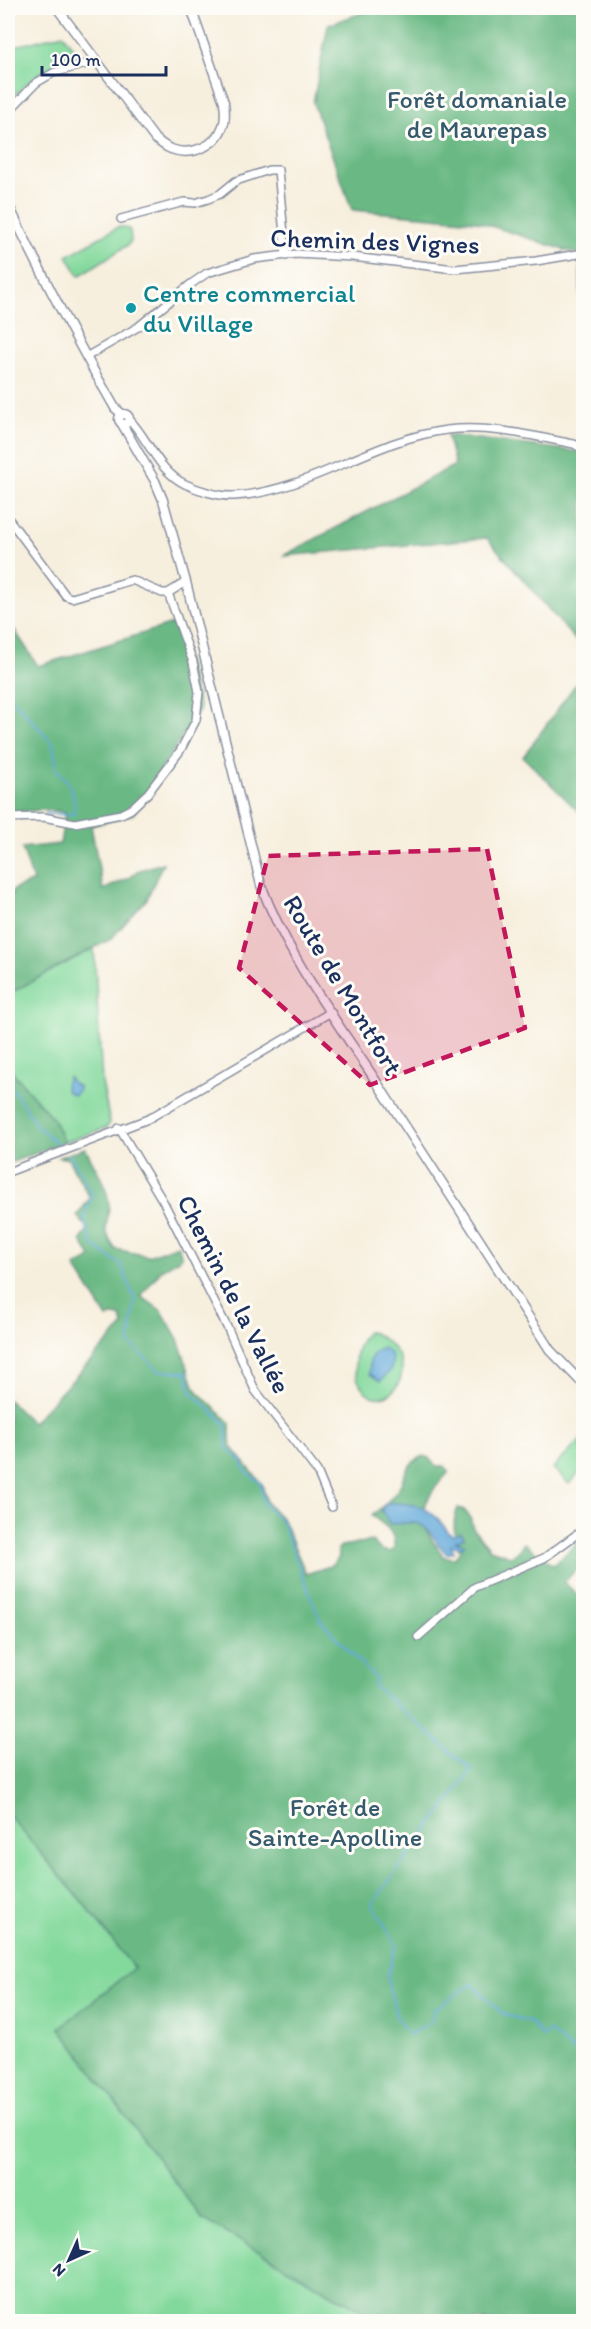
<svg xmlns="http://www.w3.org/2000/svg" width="591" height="2329" font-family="Itim,sans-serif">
<rect width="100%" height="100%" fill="#fdfcf7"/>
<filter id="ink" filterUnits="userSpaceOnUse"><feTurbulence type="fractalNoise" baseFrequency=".0167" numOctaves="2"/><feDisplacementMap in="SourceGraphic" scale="12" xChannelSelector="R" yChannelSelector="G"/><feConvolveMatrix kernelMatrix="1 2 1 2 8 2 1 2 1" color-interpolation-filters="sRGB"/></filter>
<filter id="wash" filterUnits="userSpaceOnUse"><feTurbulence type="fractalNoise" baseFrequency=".008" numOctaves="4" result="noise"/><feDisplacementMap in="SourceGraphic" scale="24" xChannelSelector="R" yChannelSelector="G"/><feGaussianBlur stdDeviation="1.35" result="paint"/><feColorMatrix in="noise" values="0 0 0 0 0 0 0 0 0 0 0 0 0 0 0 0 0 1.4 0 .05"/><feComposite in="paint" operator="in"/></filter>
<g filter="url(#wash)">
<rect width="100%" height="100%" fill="#f7efde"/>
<path fill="#83d99c" stroke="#4f847d" stroke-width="1.5" d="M 63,34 L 79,57 L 38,74 L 8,101 L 8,48 Z
M 118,227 L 124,227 L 130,230 L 131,241 L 128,245 L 79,276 L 67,256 Z
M 94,948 L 102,1082 L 110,1123 L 106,1128 L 64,1142 L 53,1119 L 8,1067 L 8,994 Z
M 367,1332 C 376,1332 380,1337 387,1342 C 422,1369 387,1414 365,1391 C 350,1375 353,1346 367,1332 Z
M 582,1439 L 583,1469 L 569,1484 L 553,1468 Z
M 8,1814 L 84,1904 L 134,1968 L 60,2028 L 202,2219 L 380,2321 L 8,2321 Z"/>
<path fill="#6ab984" stroke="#427471" stroke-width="1.5" d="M 375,8 L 583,8 L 583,649 L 487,538 L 283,556 L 455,465 L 447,435 L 582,452 L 580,255 L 476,221 L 352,210 L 313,103 L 328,25 Z
M 8,620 L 38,666 L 173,624 L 187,662 L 200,709 L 133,814 L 91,826 L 103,890 L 129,878 L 137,871 L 163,863 L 147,899 L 111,939 L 8,994 L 8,900 L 13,890 L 33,881 L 22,848 L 60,844 L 65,812 L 45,810 L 8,812 Z
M 583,674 L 583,816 L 523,757 Z
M 8,1067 L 53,1119 L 64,1142 L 8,1164 Z
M 85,1148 C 93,1163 108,1187 109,1204 C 109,1230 99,1222 115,1249 L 148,1256 L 178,1245 L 182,1257 L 161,1270 L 141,1296 L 162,1311 L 178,1339 L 194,1386 L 201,1395 L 230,1423 L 230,1440 L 232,1447 L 262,1484 L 267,1503 L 283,1520 L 306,1574 L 330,1566 L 339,1557 L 338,1549 L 341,1546 L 372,1541 L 381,1550 L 390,1552 L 394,1548 C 396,1532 385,1525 372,1516 C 380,1508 390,1501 396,1492 C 409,1475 399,1469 423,1456 L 429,1458 L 436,1466 L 444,1466 L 449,1472 C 415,1508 416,1520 444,1557 L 455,1558 L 460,1551 C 455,1535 451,1524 458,1508 L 464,1510 L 470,1517 L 473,1528 L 490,1549 L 510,1556 L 517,1553 L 524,1543 L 553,1565 L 583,1538 L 583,1563 L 564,1582 L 584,1601 L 583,2321 L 380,2321 L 202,2219 L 60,2028 L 134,1968 L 84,1904 L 8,1814 L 8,1400 L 32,1423 L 123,1326 L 121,1317 L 112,1316 L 107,1318 L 75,1267 L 91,1258 L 81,1240 L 88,1229 L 77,1216 L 90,1198 L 68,1159 L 59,1157 Z"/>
<path fill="#65aadb" stroke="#406c9c" stroke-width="1.5" d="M 68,1077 L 73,1084 L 78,1086 L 79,1089 L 74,1095 L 67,1092 L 65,1085 Z
M 383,1348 L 391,1354 C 394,1368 391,1372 380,1381 L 370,1374 C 369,1361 369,1353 383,1348 Z
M 388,1503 C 420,1503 431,1507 449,1533 L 452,1535 L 461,1533 L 464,1537 L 456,1541 L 465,1544 L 462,1547 L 451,1546 L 454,1552 L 447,1554 C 437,1546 429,1524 415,1523 C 409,1522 398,1524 390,1524 L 382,1512 L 382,1508 Z"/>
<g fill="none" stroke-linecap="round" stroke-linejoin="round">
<path stroke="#65aadb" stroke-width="2" d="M 8,694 L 53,744 L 57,771 C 71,782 76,796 74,814 L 45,814
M 8,814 L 27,814
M 8,1081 L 36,1125 L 60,1146
M 70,1155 L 92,1194 L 84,1219 L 92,1245 L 121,1265 L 135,1300 L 129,1343 L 159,1371 L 187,1372 L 191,1392 L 225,1424 L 227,1448 L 242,1461 L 245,1471 L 260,1482 L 264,1504 L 282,1522 L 320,1620 L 376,1679 L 374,1686 L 472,1770 L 372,1904 L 396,1944 L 387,1977 L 396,2016 L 409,2035 L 432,2021 L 433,2010 L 472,1984 L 503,2014 L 530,2022 L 543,2037 L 549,2031 L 584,2060"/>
</g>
</g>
<g filter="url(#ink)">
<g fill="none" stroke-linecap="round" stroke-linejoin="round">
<g stroke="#898f9e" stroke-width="10">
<path id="minor" d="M 8,112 L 36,83 L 53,73 L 97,61
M 121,219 L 184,202 L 195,203 L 208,199 L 220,194 L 236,181 L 269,170 L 278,170 L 286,256
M 86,357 L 138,327 L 191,284 L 207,273 L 254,259 L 296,254 L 352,257 L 455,269 L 536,261 L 584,253
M 129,419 C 149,440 158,471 185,484 C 198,490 220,497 234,496 C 309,492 373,439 447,430 C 490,425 532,436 574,444 L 584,450
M 8,518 L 66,596 L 72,598 L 132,580 L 162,593 L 168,593 L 186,582
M 8,818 L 43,817 L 75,823 L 121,814 L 131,809 L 148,793 L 180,751 L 196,720 L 199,692 L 193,662 L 168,593
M 119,1128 L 164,1203 L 228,1329 L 255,1390 L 317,1471 L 332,1507
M 8,1172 L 148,1119 L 331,1012
M 418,1637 L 475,1587 L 544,1558 L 584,1529"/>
</g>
<g stroke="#898f9e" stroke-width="11">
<path id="tertiary" d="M 57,8 L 155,139 C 160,142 165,147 171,149 C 191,157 216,146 223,126 C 226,119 225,110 224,102 L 191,8
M 8,204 C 41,273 76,341 115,408 L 122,414
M119 419a5 5 0 1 1 10 0a5 5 0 1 1-10 0Z
M 122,424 L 155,481 L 163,500 L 186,582 L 261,885 C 287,955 333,1016 374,1078 C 433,1168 492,1259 550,1350 L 584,1385"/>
</g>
<use href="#minor" stroke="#fff" stroke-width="7"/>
<use href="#tertiary" stroke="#fff" stroke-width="8"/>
</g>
</g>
<path fill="#c2185b" fill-opacity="0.2" stroke="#c2185b" stroke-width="4.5" stroke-dasharray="12 8" stroke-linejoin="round" d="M 487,849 L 525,1028 L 370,1085 L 239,968 L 268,856 Z"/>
<circle fill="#0f9aa8" stroke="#fdfcf7" stroke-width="2" cx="131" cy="308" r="6"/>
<g text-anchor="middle" stroke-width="6" stroke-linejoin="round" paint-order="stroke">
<g font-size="26" fill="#355a6e" stroke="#fdfcf7">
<text x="477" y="108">Forêt domaniale<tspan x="477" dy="30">de Maurepas</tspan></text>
<text x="335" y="1816">Forêt de<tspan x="335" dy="30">Sainte-Apolline</tspan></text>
</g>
<g font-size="26" fill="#1b2f5e" stroke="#fdfcf7">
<text transform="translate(375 241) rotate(2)" y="9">Chemin des Vignes</text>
<text transform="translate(343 985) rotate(59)" y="9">Route de Montfort</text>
<text transform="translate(234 1294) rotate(63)" y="9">Chemin de la Vallée</text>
</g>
<g font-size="26" fill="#0d838f" stroke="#fdfcf7" text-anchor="start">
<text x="143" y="302">Centre commercial<tspan x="143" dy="30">du Village</tspan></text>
</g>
</g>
<rect width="591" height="2329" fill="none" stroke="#fdfcf7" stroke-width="30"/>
<g transform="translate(69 2260) rotate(225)" stroke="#fdfcf7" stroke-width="4.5" paint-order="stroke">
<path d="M0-4.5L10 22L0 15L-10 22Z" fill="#1b2f5e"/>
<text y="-9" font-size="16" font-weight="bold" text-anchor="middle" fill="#1b2f5e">N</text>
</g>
<path d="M42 66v9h124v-9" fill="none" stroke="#1b2f5e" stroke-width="3"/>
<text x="51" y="66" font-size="18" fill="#1b2f5e" stroke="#fdfcf7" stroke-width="4.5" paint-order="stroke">100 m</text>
</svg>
